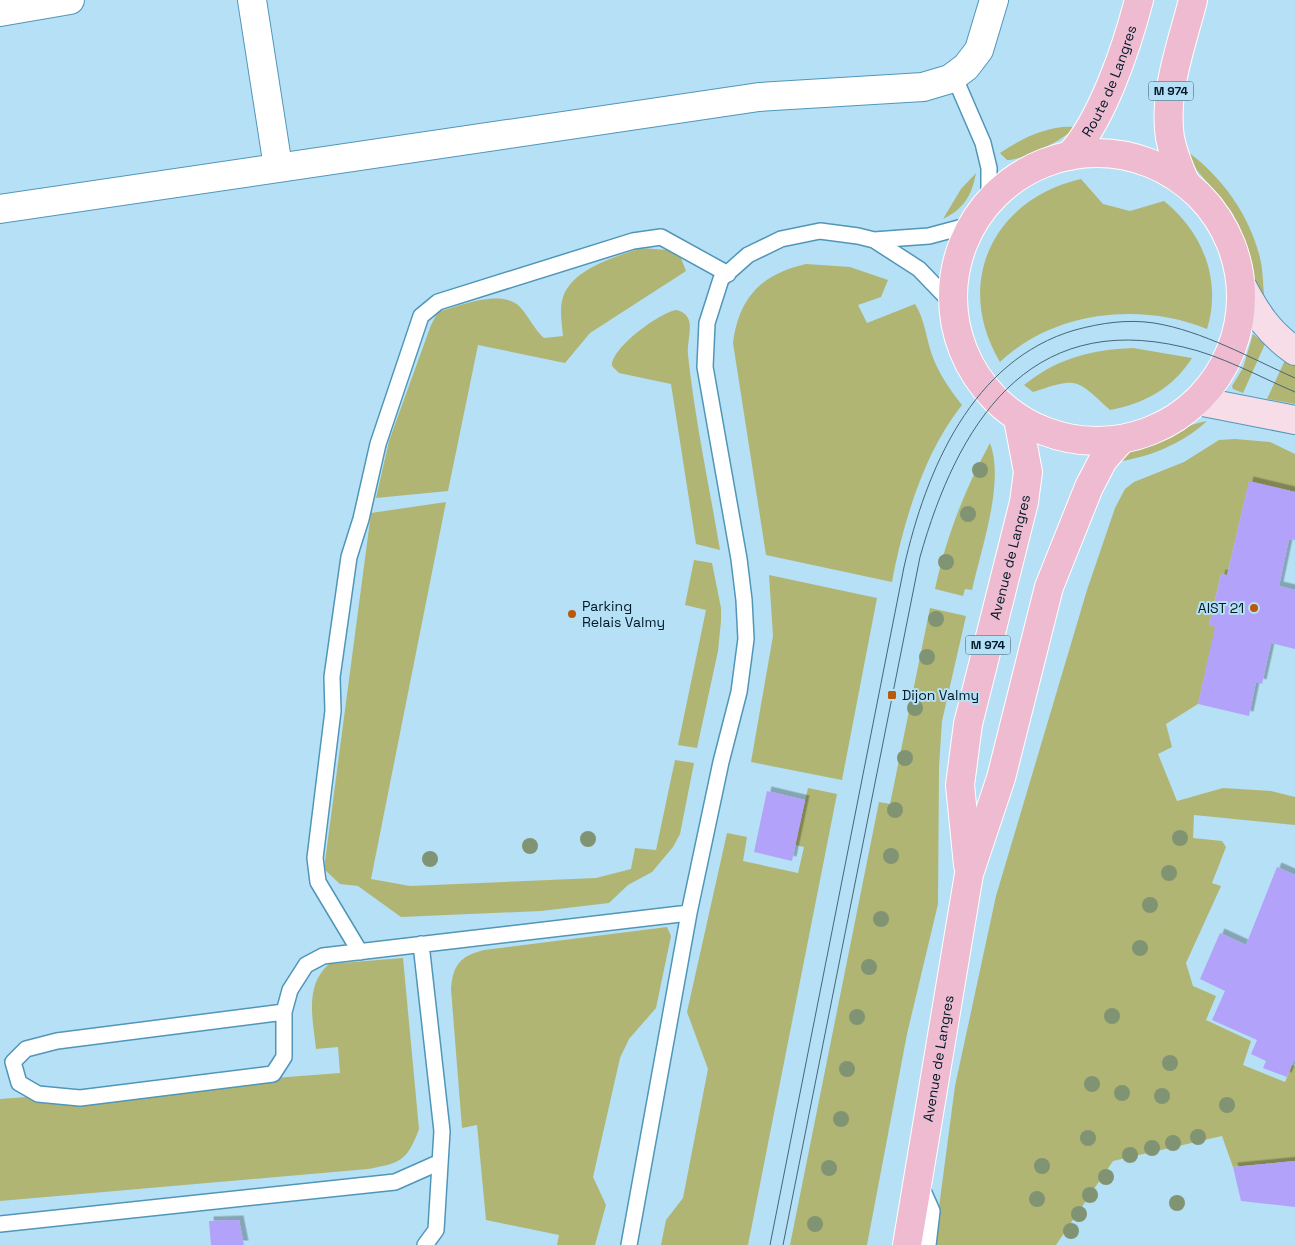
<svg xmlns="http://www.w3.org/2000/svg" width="1295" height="1245" font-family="'Space Grotesk',sans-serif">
<defs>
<filter id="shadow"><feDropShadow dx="4.5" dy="-4.5" stdDeviation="0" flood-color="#0004"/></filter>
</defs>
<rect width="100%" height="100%" fill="#b6e0f6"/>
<path fill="#b0b573" d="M 1074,127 C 1068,139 1020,161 1007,160 L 1000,153 C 1020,139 1049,125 1074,127 Z
M 1188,152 C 1223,178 1250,216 1260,258 C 1264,273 1262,289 1266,304 L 1254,284 L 1246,246 L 1233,214 L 1196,169 Z
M 976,173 C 972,195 964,209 943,219 L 961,189 Z
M 1081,179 L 1103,204 L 1130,211 L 1164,201 C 1203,232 1222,281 1207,329 C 1140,302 1054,311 1000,362 C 953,283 993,199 1081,179 Z
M 641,248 L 667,250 L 681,258 L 686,271 L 590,333 L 565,363 L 478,345 L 448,491 L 376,498 L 389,441 L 431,325 L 438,312 C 459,306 502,288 520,307 C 529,317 534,329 544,338 L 563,336 C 562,323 559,310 563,297 C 573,268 616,257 641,248 Z
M 806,264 L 850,267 L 888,280 L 881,297 L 858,305 L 867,323 L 915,304 C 925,320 926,338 932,355 C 939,374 950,390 962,405 C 924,452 903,523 892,582 L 766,555 L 733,343 C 739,297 762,274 806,264 Z
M 676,310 C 699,315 686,338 688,355 C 695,420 709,485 720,550 L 696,544 L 671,384 L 619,373 L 612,366 C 611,348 659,313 676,310 Z
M 1253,334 L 1265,344 L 1243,393 L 1233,389 L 1232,386 L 1243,368 Z
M 1133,348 L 1192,358 C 1173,388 1144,404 1110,410 C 1076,378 1077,377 1033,392 L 1024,385 C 1058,358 1090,350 1133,348 Z
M 1286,358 L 1295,362 L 1295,404 L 1267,399 Z
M 1207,421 C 1182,444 1150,457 1116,462 C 1132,446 1185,425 1207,421 Z
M 1235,439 L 1270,442 L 1295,454 L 1295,492 L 1249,482 L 1227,575 L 1221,574 L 1209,625 L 1216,627 L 1198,704 L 1166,724 L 1172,747 L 1158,754 L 1177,801 L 1223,788 L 1271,791 L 1295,797 L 1295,825 L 1194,815 L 1193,838 L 1222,841 L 1226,847 L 1212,883 L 1221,886 L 1186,963 L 1193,986 L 1216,996 L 1206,1020 L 1251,1041 L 1243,1065 L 1285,1082 L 1292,1065 L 1295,1066 L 1295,1161 L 1233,1167 L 1222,1136 L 1113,1161 L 1056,1245 L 934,1245 L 955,1086 L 996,896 L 1087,590 L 1115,508 L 1125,489 L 1134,482 L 1184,462 L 1219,440 Z
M 990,443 C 1005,482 981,549 972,590 L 965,589 L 963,596 L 935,589 C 946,537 965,489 990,443 Z
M 446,502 L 371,879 L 410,886 L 596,878 L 631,869 L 635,848 L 656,850 L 675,760 L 694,763 L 680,834 L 673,847 L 652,872 L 628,885 L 609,903 L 541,911 L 401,917 L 358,886 L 340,884 L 324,869 L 371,513 Z
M 694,560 L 712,563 L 721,608 L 721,621 L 718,651 L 697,748 L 678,745 L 706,610 L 685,605 Z
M 769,575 L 877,598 L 842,780 L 751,762 L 773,636 Z
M 930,608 L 966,616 L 942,721 L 939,767 L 938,904 L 907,1034 L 867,1245 L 790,1245 L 879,802 L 890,804 Z
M 808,788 L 837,794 L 748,1245 L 661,1245 L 666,1220 L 683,1198 L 708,1069 L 687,1012 L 727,833 L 747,837 L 743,861 L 798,873 L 804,847 L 795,845 Z
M 667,927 L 671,936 L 656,1008 L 629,1039 L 620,1058 L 593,1177 L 606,1205 L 595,1245 L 557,1245 L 559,1235 L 486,1220 L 477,1125 L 462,1128 L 451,989 C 453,965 460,956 484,950 Z
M 403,958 L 419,1129 C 407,1161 401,1163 368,1169 L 0,1201 L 0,1099 L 340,1073 L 338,1047 L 316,1049 C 313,1019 304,986 329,964 Z"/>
<path fill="#b3a2f9" filter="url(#shadow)" d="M 1249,481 L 1295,492 L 1295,540 L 1289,539 L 1279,586 L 1295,590 L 1295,649 L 1271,643 L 1262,684 L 1256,682 L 1249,716 L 1198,704 L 1215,627 L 1209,625 L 1221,574 L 1227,575 Z
M 767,791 L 805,800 L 792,861 L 754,852 Z
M 1277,867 L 1295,875 L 1295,1058 L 1287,1077 L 1263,1068 L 1266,1061 L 1251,1054 L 1257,1040 L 1212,1020 L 1225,991 L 1200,979 L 1220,933 L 1246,945 Z
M 1295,1161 L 1295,1207 L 1241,1201 L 1233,1167 Z
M 239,1220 L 244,1245 L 211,1245 L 209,1221 Z"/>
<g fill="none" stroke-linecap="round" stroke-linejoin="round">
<g stroke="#5096b9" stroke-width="18">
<path id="lane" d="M 954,76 L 983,143 L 989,168 L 989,202
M 874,240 L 929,236 L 970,225
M 421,944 L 442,1131 L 436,1230 L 425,1245
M 360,952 L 318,882 L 315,858 L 333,711 L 332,677 L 349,557 L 361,519 L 378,444 L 421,316 L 438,302 L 633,241 L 661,237 L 728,274
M 284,1012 L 57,1041 L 26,1049 L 13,1062 L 19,1083 L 38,1094 L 80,1098 L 273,1074 L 284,1057 L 284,1012 L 290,990 L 306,965 L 323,956 L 689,913
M 920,1184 L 932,1211 L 928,1245
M 0,1224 L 395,1182 L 440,1162
M 629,1245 L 689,913 L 721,762 L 739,692 L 746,639 L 744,600 L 739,559 L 705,367 L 707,323 L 721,279 L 748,255 L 781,239 L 820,231 L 858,236 L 874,240 L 919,269 L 945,296 L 953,309"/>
</g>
<g stroke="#5096b9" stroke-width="30">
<path id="street" d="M 252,0 L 278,167
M 0,12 L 70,0
M 0,209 L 759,97 L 923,87 L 950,79 L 966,67 L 979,50 L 994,0"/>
</g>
<g stroke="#5096b9" stroke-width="30">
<path id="secondary" d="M 1242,286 C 1257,314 1268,332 1295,351
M 1198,401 L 1295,420"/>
</g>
<g stroke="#fff" stroke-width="30">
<g id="primary">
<circle cx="1097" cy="297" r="144"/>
<path id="s1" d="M 1069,156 C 1102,122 1127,46 1139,0"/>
<path d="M 1185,182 C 1179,168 1173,153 1170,138 C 1163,92 1182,44 1193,0"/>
<path id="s2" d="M 968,865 L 960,785 L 968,724 L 1024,502 L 1028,472 L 1018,419"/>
<path id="s3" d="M 907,1245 L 969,874 L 1001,778 L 1049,587 L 1089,487 L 1103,460 L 1121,440"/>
</g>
</g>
<use href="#lane" stroke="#fff" stroke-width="15"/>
<use href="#street" stroke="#fff" stroke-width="28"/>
<use href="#secondary" stroke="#f7dde8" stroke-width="28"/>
<use href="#primary" stroke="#eebbd1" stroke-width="28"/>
<path stroke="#466676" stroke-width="1" d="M 770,1245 L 904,567 C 926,470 972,360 1075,330 C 1101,323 1127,319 1154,323 C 1203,331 1250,358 1295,378
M 783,1245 L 920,557 C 957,426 1027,310 1183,347 C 1220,355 1260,377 1295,392"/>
</g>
<g fill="#809473">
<circle cx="980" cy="470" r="8"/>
<circle cx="968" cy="514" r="8"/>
<circle cx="946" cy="562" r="8"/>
<circle cx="936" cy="619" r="8"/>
<circle cx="927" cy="657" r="8"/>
<circle cx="915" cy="708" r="8"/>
<circle cx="905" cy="758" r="8"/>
<circle cx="895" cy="810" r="8"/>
<circle cx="1180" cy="838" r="8"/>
<circle cx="588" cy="839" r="8"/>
<circle cx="530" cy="846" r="8"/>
<circle cx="891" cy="856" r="8"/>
<circle cx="430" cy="859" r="8"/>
<circle cx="1169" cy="873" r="8"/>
<circle cx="1150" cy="905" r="8"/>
<circle cx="881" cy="919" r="8"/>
<circle cx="1140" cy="948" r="8"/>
<circle cx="869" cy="967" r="8"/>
<circle cx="1112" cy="1016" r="8"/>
<circle cx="857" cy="1017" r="8"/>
<circle cx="1170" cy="1063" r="8"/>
<circle cx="847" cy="1069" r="8"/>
<circle cx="1092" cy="1084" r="8"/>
<circle cx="1122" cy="1093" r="8"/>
<circle cx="1162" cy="1096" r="8"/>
<circle cx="1227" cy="1105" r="8"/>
<circle cx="841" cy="1119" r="8"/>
<circle cx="1198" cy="1137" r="8"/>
<circle cx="1088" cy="1138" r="8"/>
<circle cx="1173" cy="1143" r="8"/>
<circle cx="1152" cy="1148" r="8"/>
<circle cx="1130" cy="1155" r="8"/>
<circle cx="1042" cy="1166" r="8"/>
<circle cx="829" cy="1168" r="8"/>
<circle cx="1106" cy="1177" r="8"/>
<circle cx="1090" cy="1195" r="8"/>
<circle cx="1037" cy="1199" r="8"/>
<circle cx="1177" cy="1203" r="8"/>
<circle cx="1079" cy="1214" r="8"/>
<circle cx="815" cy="1224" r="8"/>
<circle cx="1071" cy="1231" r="8"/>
</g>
<g fill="#b85a0a" stroke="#b6e0f6" stroke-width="2">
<circle cx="1254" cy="608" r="5"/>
<circle cx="572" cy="614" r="5"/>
<rect x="887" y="690" width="10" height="10" rx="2.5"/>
</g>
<g text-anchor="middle" stroke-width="4" stroke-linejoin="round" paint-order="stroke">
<g fill="#b6e0f6" stroke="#375564" stroke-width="1">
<rect x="1148.5" y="81.5" width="45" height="19" rx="4"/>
<rect x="965.5" y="635.5" width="45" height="19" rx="4"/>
</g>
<g font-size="12" font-weight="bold" fill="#001926">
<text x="1171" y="95">M 974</text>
<text x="988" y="649">M 974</text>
</g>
<g font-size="14" fill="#001926" stroke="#b6e0f6">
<text dy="5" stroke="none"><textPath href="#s1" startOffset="86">Route de Langres</textPath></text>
<text dy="5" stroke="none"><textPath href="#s2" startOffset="314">Avenue de Langres</textPath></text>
<text dy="5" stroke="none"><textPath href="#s3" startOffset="189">Avenue de Langres</textPath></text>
</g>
<g font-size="14" fill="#001926" stroke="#b6e0f6" text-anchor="start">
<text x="582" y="611">Parking<tspan x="582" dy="16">Relais Valmy</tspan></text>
<text x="1244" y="613" text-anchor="end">AIST 21</text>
<text x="902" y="700">Dijon Valmy</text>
</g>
</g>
</svg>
